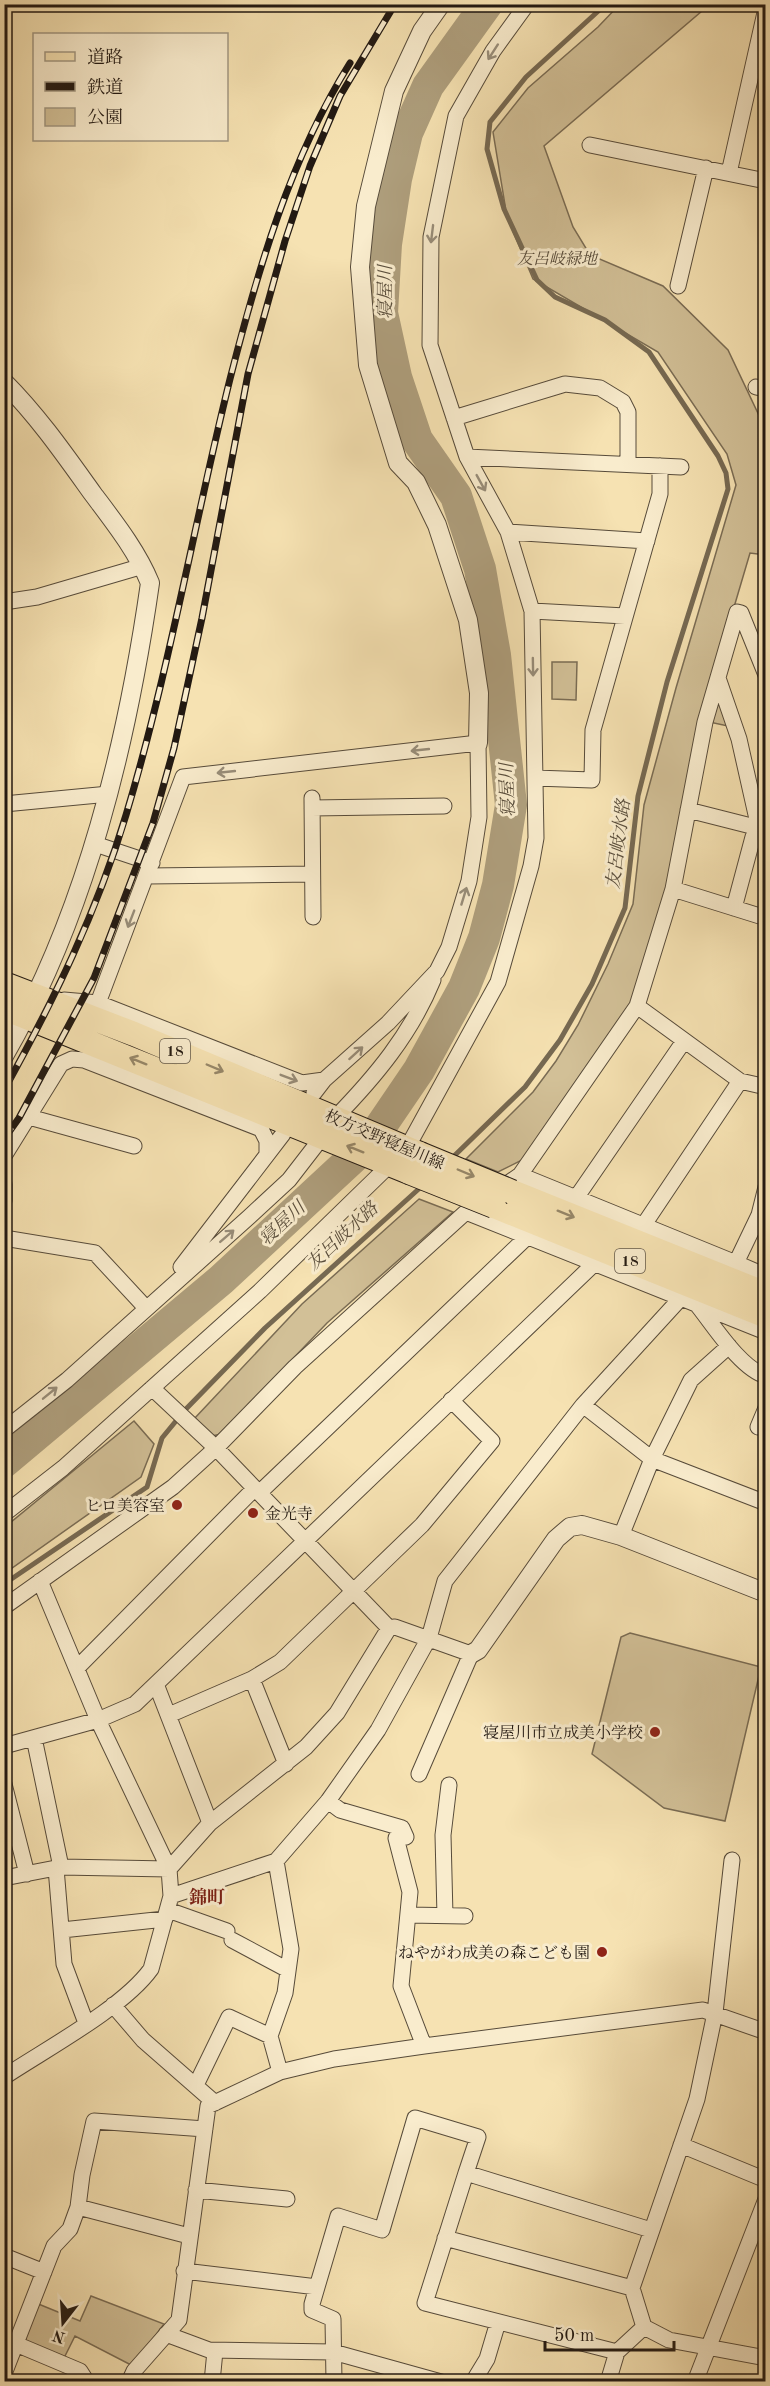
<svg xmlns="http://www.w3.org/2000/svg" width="770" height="2386" font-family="'Old Standard TT','Noto Serif JP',serif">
<rect width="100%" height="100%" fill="#f6e2b2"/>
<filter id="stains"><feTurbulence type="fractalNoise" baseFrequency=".00333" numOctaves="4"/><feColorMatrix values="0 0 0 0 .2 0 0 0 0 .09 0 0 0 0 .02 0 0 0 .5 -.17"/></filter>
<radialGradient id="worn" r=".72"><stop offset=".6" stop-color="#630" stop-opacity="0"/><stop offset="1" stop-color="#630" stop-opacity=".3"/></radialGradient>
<path fill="#d2c097" stroke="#7a6c54" stroke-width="1.5" d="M 619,5 L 709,5 L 544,146 L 573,227 L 590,255 L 663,286 L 728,350 L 765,428 L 765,555 L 750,553 L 724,641 L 666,897 L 641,982 L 627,1009 L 528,1157 L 498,1172 L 466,1159 L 533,1092 L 556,1061 L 578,1025 L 608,964 L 633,904 L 644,805 L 676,688 L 736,485 L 727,454 L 658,352 L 533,279 L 507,217 L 493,132 L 528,88 L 598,27 Z
M 552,662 L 577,662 L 576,700 L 552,699 Z
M 716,691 L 728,726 L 709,722 Z
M 419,1199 L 453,1212 L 327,1323 L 221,1434 L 212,1436 L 194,1419 L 302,1304 Z
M 134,1421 L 154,1444 L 141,1477 L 5,1573 L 5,1527 Z
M 630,1633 L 761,1667 L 725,1821 L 664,1808 L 592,1754 L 621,1637 Z
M 91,2296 L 164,2324 L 133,2366 L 75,2336 L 63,2360 L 28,2344 L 24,2332 L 36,2303 L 80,2321 Z"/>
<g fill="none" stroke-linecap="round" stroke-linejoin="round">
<path stroke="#766952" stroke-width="5" d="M 451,1159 L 525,1087 L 560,1040 L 592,984 L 625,908 L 638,796 L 667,682 L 728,489 L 726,473 L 718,456 L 649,352 L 605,320 L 555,297 L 537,280 L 504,209 L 487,149 L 490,122 L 526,77 L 606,4
M 4,1584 L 147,1487 L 162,1438 L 185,1410 L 265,1328 L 422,1186"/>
<path stroke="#ae9e7c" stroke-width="32" d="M 4,1462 L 221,1280 L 370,1142 L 419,1070 L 464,988 L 484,938 L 498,885 L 511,805 L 495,655 L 480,569 L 456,496 L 417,440 L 396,377 L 382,313 L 386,244 L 396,179 L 407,133 L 428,86 L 487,4"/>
<g stroke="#574b3a" stroke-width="17">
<path id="minor" d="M 590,145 L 766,181
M 729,173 L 766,8
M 678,286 L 706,168
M 756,387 L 766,389
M 454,418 L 565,384 L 600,388 L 623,402 L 628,412 L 628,464
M 467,457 L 681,467
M 508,532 L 647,541
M 4,602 L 37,597 L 143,566
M 532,611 L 625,616
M 535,778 L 592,780 L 593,730 L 660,494 L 660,466
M 312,798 L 313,917
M 4,804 L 109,794
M 312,808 L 444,806
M 688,810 L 759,828 L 739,739 L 718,678
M 95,844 L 152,863
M 147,876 L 312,874
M 673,889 L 766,918
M 734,908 L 753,837 L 764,822
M 64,1000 L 98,1003 L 302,1083 L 324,1080
M 98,1003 L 183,777 L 478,743 L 479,817 L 469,881 L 449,947 L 437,971 L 388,1023 L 324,1080 L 314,1093
M 637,1006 L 740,1081 L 766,1087
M 29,1117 L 134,1146
M 335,1118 C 375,1077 411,1034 433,980
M 4,1156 L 61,1064 L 72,1059 L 84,1060 L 261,1129 L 267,1141 L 267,1155
M 520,1175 L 736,1263
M 4,1184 L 4,1201
M 766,1187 L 759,1215 L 736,1263 L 766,1276
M 576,1198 L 684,1041
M 466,1212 L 766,1332
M 643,1226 L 740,1081
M 4,1238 L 95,1253 L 146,1308
M 181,1267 L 283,1134
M 698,1306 C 714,1326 741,1369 766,1376
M 152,1388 L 216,1448 L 389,1628 L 395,1627 L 471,1654 L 419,1774
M 583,1405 L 652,1459 L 766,1503
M 758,1427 L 766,1408
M 4,1430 L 67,1380 L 249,1217 L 289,1180 L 323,1136
M 259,1493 L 527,1237
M 4,1514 L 63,1468 L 260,1291 L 407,1148 L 498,982 L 531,866 L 536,838 L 532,611 L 508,532 L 467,457 L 430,345 L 431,237 L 456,116 L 493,51 L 527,4
M 621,1536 L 652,1459 L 691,1380 L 729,1346
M 4,1607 L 173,1487 L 216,1448 L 295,1367 L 466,1212 L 520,1175 L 637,1006 L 673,889 L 705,722 L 737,612 L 741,613 L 766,675
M 77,1668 L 255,1488
M 252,1679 L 286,1764
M 156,1684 L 210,1823
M 169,1715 L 252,1679 L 280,1662 L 422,1525 L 492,1441 L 451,1400
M 34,1738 L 61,1867
M 4,1746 L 98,1720 L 135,1704 L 595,1263
M 4,1784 L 27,1874
M 328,1801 L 340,1810 L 402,1828 L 406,1837 L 396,1838 L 410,1892 L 401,1986 L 424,2046
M 732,1860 L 715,2013 L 697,2099 L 632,2288 L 644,2327 L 669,2340 L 766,2358
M 56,1868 L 64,1964 L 86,2023
M 4,1878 L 61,1867 L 169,1869 L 210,1823 L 306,1747 L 337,1713 L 389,1628
M 171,1896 L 276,1861 L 328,1801 L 378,1730 L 429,1638 L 445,1581 L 583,1405 L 680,1299
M 168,1910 L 227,1931
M 408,1915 L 465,1916
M 445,1916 L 443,1835 L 449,1785
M 62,1930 L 165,1919
M 232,1940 L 288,1970
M 113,2005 L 143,2040 L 215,2103
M 270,2036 L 280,2072
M 4,2077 C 46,2049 123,2008 151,1969 L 171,1896 L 169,1869 L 98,1720 L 40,1581
M 196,2085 L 229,2017 L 270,2036 L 285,1993 L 291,1949 L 276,1861
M 681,2145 L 766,2180
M 466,2173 L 425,2303 L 617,2352
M 196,2190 L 287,2199
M 78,2207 L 189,2236
M 445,2238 L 632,2288
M 4,2256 L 44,2272
M 184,2271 L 317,2287
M 166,2334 L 209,2350 L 333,2352 L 441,2382
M 4,2339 L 80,2371 L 87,2382
M 4,2374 L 54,2246 L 70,2229 L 78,2207 L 82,2175 L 94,2121 L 205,2129
M 129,2382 L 134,2371 L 179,2320 L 208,2106 L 280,2072 L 334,2059 L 424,2046 L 703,2010 L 766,2032
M 212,2382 L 215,2351
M 334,2382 L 333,2319 L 312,2310 L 312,2304 L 338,2216 L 382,2230 L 415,2118 L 478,2137 L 466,2173 L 651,2230
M 473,2382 L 487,2359 L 498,2322
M 608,2382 L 617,2352 L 644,2327
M 695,2382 L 766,2199"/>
</g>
<g stroke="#574b3a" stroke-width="20">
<path id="tertiary" d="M 441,4 L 422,31 L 394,91 L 366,206 L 360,267 L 368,365 L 398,463 L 416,482 L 437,525 L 468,620 L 479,693 L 478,743
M 4,382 C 38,416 65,455 93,494 C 114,522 137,551 150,583 C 127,744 86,914 4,1056
M 471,1654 L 478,1650 L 556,1539 L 570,1527 L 582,1525 L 621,1536 L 766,1593"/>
</g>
<g stroke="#221912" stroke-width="26">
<path id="primary" d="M 4,984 L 134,1034 L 420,1154
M 4,1008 L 409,1172
M 512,1192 L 766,1294
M 494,1206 L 766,1316"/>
</g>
<use href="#minor" stroke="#f9eccd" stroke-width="15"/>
<use href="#tertiary" stroke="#f9eccd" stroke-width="18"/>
<use href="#primary" stroke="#f6e2b2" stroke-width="24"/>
<g stroke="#221912" stroke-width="7">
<path id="rail" d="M 4,1090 C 53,1002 97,912 126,815 C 169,672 194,524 230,379 C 258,269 290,159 350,63
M 4,1139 L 19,1118 L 94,978 L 153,823 L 174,748 L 202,618 L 248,374 L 285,241 L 310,166 L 340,96 L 395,4"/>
</g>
<use href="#rail" stroke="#f9eccd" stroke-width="4.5" stroke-dasharray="14" stroke-linecap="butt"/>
<g stroke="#221912" stroke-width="26" stroke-linecap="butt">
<path id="primary-bridge" d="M 420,1154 L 512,1192
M 409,1172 L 494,1206"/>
</g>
<use href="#primary-bridge" stroke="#f6e2b2" stroke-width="24"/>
</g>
<defs><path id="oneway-shaft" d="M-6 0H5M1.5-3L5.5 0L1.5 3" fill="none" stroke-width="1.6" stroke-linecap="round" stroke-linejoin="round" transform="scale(1.5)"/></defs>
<g stroke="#988d79">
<use href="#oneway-shaft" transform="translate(493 52) rotate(123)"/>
<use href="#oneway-shaft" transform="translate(432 234) rotate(97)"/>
<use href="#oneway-shaft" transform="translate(481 483) rotate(61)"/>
<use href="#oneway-shaft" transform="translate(533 667) rotate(89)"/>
<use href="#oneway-shaft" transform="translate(420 750) rotate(174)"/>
<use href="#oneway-shaft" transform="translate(226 772) rotate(174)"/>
<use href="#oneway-shaft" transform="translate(464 896) rotate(-73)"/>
<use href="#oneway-shaft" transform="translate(131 919) rotate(111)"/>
<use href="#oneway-shaft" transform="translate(356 1053) rotate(-42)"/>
<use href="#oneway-shaft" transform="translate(289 1078) rotate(21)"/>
<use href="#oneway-shaft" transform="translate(227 1236) rotate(-41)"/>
<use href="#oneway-shaft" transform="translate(50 1393) rotate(-39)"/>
</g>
<g stroke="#97886a">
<use href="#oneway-shaft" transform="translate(138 1061) rotate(-158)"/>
<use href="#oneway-shaft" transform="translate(215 1068) rotate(23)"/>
<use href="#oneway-shaft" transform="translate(355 1149) rotate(-158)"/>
<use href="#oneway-shaft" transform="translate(466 1173) rotate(23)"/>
<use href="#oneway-shaft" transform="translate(566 1214) rotate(22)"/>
</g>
<g fill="#8f2418" stroke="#f9eccd" stroke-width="2">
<circle cx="177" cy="1505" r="6"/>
<circle cx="253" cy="1513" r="6"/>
<circle cx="655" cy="1732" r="6"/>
<circle cx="602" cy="1952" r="6"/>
</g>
<g text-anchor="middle" stroke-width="6" stroke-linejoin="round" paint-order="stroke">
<g fill="#f9eccd" stroke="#62584a" stroke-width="1.5">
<rect x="160" y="1039" width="30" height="24" rx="4.5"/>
<rect x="615" y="1249" width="30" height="24" rx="4.5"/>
</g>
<g font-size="15" font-weight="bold" fill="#221912">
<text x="175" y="1056">18</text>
<text x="630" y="1266">18</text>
</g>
<g font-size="16" font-style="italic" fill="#574b3a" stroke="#f9eccd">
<text x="557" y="264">友呂岐緑地</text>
</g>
<g font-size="16" fill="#221912" stroke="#f9eccd">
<text transform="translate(385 1139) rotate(23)" y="6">枚方交野寝屋川線</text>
</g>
<g font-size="16" fill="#221912" stroke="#f9eccd" text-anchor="end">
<text x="165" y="1511">ヒロ美容室</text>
<text x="265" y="1519" text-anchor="start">金光寺</text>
<text x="643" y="1738">寝屋川市立成美小学校</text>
<text x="590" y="1958">ねやがわ成美の森こども園</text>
</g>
<g font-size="18" font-style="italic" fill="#5a4e3c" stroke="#f9eccd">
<text transform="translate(385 292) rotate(-90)" y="6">寝屋川</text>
<text transform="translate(507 790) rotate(-92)" y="6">寝屋川</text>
<text transform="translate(618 844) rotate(-83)" y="6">友呂岐水路</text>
<text transform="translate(282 1223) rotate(-43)" y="6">寝屋川</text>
<text transform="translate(342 1236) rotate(-43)" y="6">友呂岐水路</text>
</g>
<g font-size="18" font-weight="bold" fill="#7a1f14" stroke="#f9eccd">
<text x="207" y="1903">錦町</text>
</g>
</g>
<rect width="770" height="2386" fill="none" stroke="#f6e2b2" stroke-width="24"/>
<rect x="6" y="6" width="758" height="2374" fill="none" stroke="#221912" stroke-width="3"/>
<rect x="12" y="12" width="746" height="2362" fill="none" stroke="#221912" stroke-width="1.5"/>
<rect x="33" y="33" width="195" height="108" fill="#f9eccd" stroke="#a39882" stroke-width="1.5"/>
<rect x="45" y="52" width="30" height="9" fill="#f6e2b2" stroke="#a39882" stroke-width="1.5"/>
<text x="87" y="63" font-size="18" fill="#221912">道路</text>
<rect x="45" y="82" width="30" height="9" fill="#221912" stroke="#a39882" stroke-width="1.5"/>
<text x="87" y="93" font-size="18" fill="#221912">鉄道</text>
<rect x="45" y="108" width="30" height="18" fill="#d2c097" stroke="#a39882" stroke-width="1.5"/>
<text x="87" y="123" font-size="18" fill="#221912">公園</text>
<g transform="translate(63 2323) rotate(197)" stroke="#f9eccd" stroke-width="4.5" paint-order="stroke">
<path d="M0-4.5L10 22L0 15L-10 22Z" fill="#221912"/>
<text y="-9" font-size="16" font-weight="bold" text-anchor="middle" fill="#221912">N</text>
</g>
<path d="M545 2341v9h129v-9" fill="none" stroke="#221912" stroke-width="3"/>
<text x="554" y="2341" font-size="18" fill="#221912" stroke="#f9eccd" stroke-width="4.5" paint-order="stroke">50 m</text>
<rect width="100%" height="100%" filter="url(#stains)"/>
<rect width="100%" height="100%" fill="url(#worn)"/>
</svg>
